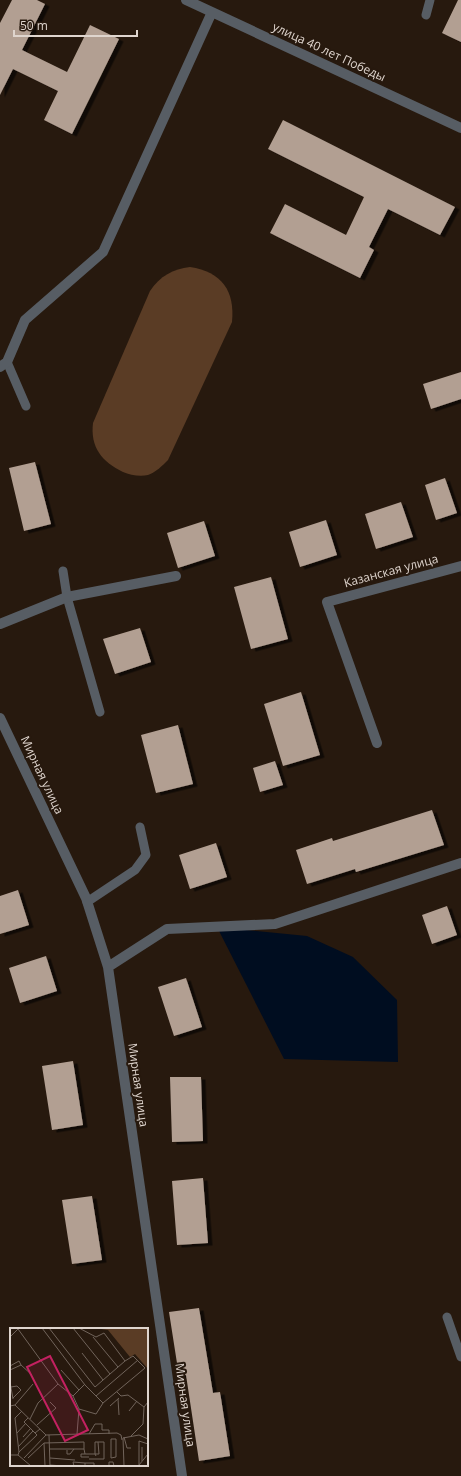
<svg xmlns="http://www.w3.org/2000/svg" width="461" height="1476" font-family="'Open Sans',sans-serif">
<defs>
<filter id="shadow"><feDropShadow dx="4.5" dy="2.5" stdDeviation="0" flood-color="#0009"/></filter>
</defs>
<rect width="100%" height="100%" fill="#27190e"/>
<path fill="#5a3c25" d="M 190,267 C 222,272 235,291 232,322 L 168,460 C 162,466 156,472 148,475 C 140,477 130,475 123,472 C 102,462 90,447 93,423 L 150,291 C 160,276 173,269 190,267 Z"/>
<path fill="#000d20" d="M 217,927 L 307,936 L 353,957 L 397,1000 L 398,1062 L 284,1059 Z"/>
<path fill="#b29f92" filter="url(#shadow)" d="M 12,0 L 37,0 L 45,4 L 22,50 L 67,72 L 90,25 L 119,39 L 72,134 L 44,120 L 58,91 L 13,69 L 0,95 L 0,23 Z
M 458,0 L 461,0 L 461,42 L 442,33 Z
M 283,120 L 455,207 L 440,235 L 388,209 L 369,247 L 374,250 L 360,278 L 270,233 L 285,204 L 346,235 L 364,197 L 268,149 Z
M 461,372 L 461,399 L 431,409 L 423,384 Z
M 35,462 L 51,524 L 24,531 L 9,468 Z
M 445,478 L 457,513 L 436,520 L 425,485 Z
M 401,502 L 413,537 L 376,549 L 365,514 Z
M 326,520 L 337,555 L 300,567 L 289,532 Z
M 204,521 L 215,556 L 178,568 L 167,533 Z
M 271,577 L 288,639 L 251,649 L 234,587 Z
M 140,628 L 151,662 L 115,674 L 103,639 Z
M 301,692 L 320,755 L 283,766 L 264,704 Z
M 178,725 L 193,784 L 156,793 L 141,735 Z
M 275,761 L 283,785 L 260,792 L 253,768 Z
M 432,810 L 444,845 L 356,872 L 355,869 L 307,884 L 296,850 L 332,838 L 333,841 Z
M 216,843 L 227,877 L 190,889 L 179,855 Z
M 18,890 L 29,925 L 0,934 L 0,896 Z
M 447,906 L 457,935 L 432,944 L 422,915 Z
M 46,956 L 57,991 L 20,1003 L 9,968 Z
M 186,978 L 202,1027 L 174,1036 L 158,987 Z
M 73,1061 L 83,1125 L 52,1130 L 42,1066 Z
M 170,1077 L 201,1077 L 203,1141 L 172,1142 Z
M 203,1178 L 208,1243 L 177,1245 L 172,1181 Z
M 92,1196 L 102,1260 L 72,1264 L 62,1200 Z
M 199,1308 L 213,1393 L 220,1392 L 230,1456 L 199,1461 L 186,1375 L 179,1376 L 169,1312 Z"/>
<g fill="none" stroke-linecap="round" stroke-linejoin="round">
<path stroke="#575d64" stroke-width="9" d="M 426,15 L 430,0
M 7,362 L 26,406
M 63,571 L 67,597 L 100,712
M 87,902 L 135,870 L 146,855 L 140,827
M 447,1317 L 461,1357"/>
<path stroke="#575d64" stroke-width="10" d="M 186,0 L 461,128
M 0,367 L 7,362 L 25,320 L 103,252 L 212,12
M 0,624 L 67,597 L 176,576
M 0,718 L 86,898 L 108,967 L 182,1476
M 377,743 L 327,602 L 461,566
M 108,967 L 167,929 L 275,924 L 461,863"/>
</g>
<g text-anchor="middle" stroke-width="4" stroke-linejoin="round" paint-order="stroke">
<g font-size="12" fill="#dfd5ce" stroke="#27190e">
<text transform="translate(329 52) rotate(25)" y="4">улица 40 лет Победы</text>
<text transform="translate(391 571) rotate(-15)" y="4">Казанская улица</text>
<text transform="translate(42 775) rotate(65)" y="4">Мирная улица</text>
<text transform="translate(138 1085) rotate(82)" y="4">Мирная улица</text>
<text transform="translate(185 1405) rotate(82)" y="4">Мирная улица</text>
</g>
</g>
<g transform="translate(10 1328)">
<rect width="138" height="138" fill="#27190e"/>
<path d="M 84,0 L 138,0 L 138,41 L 125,26 L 120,29 L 98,2 Z" fill="#5a3c25"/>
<path fill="none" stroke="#71645b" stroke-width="1" d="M 32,0 L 75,57 L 93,75M 39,0 L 85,59M 63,0 L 100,46M 8,1 L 48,56 L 63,68 L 69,81 L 86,86 L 93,75 L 135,40 L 123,28 L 115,33 L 94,5 L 86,9 L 69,0M 0,9 L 9,0M 83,9 L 108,39M 72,25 L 93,52M 11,37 L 22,47M 0,38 L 9,33 L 11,37 L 0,42M 51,42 L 69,62M 0,54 L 3,71M 1,59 L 7,58 L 11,62 L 3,70M 85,59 L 115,33M 107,64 L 111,68 L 118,67 L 134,79M 63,68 L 75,56M 86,68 L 128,32M 108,71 L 109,87M 5,77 L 23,56M 0,78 L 5,77 L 36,107 L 107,105 L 111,107 L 112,112M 100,78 L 109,70M 119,83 L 127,73M 18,90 L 14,94 L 25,105 L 30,101M 20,91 L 28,75 L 48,56M 27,97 L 46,80 L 40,74M 0,99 L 0,120M 7,105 L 16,95M 67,106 L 69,81M 79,106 L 85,96 L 92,96 L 92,102 L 99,102 L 99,106M 39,107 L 40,138M 121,108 L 133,96 L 134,79 L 138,74M 13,109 L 21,100M 114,109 L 117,120 L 121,120M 101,111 L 106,111 L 106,129 L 101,130 ZM 8,119 L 23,103M 132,119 L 132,133M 39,121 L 74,121 L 75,126 L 71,126 L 71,129 L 79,129M 57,122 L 57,126 L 60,126 L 64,121M 9,124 L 27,107 L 25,105M 75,126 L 89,126 L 88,114 L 85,114 L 85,126 L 86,128M 0,127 L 8,127 L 9,124 L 5,90 L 12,83M 8,127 L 21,138M 14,130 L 36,107M 18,130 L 34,115M 40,130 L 65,132M 79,131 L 94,131 L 94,114 L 88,114M 40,137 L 53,138M 129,137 L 138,126M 35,138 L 34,115 L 74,114 L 74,121M 64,138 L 63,134 L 75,135M 75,138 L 75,135 L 84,135 L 84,138M 86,138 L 99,138M 99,138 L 99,134 L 103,134 L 104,138M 114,138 L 113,110 L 129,107 L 138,111M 129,138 L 129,113 L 138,116"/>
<path fill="#c32161" fill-opacity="0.15" stroke="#c32161" stroke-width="2" d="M 40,28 L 78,102 L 55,113 L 17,39 Z"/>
<rect width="138" height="138" fill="none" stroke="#dfd5ce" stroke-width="2"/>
</g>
<path d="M14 30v6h123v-6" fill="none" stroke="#dfd5ce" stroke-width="2"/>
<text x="20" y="30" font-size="12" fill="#dfd5ce" stroke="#27190e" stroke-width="3" paint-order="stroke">50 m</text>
</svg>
